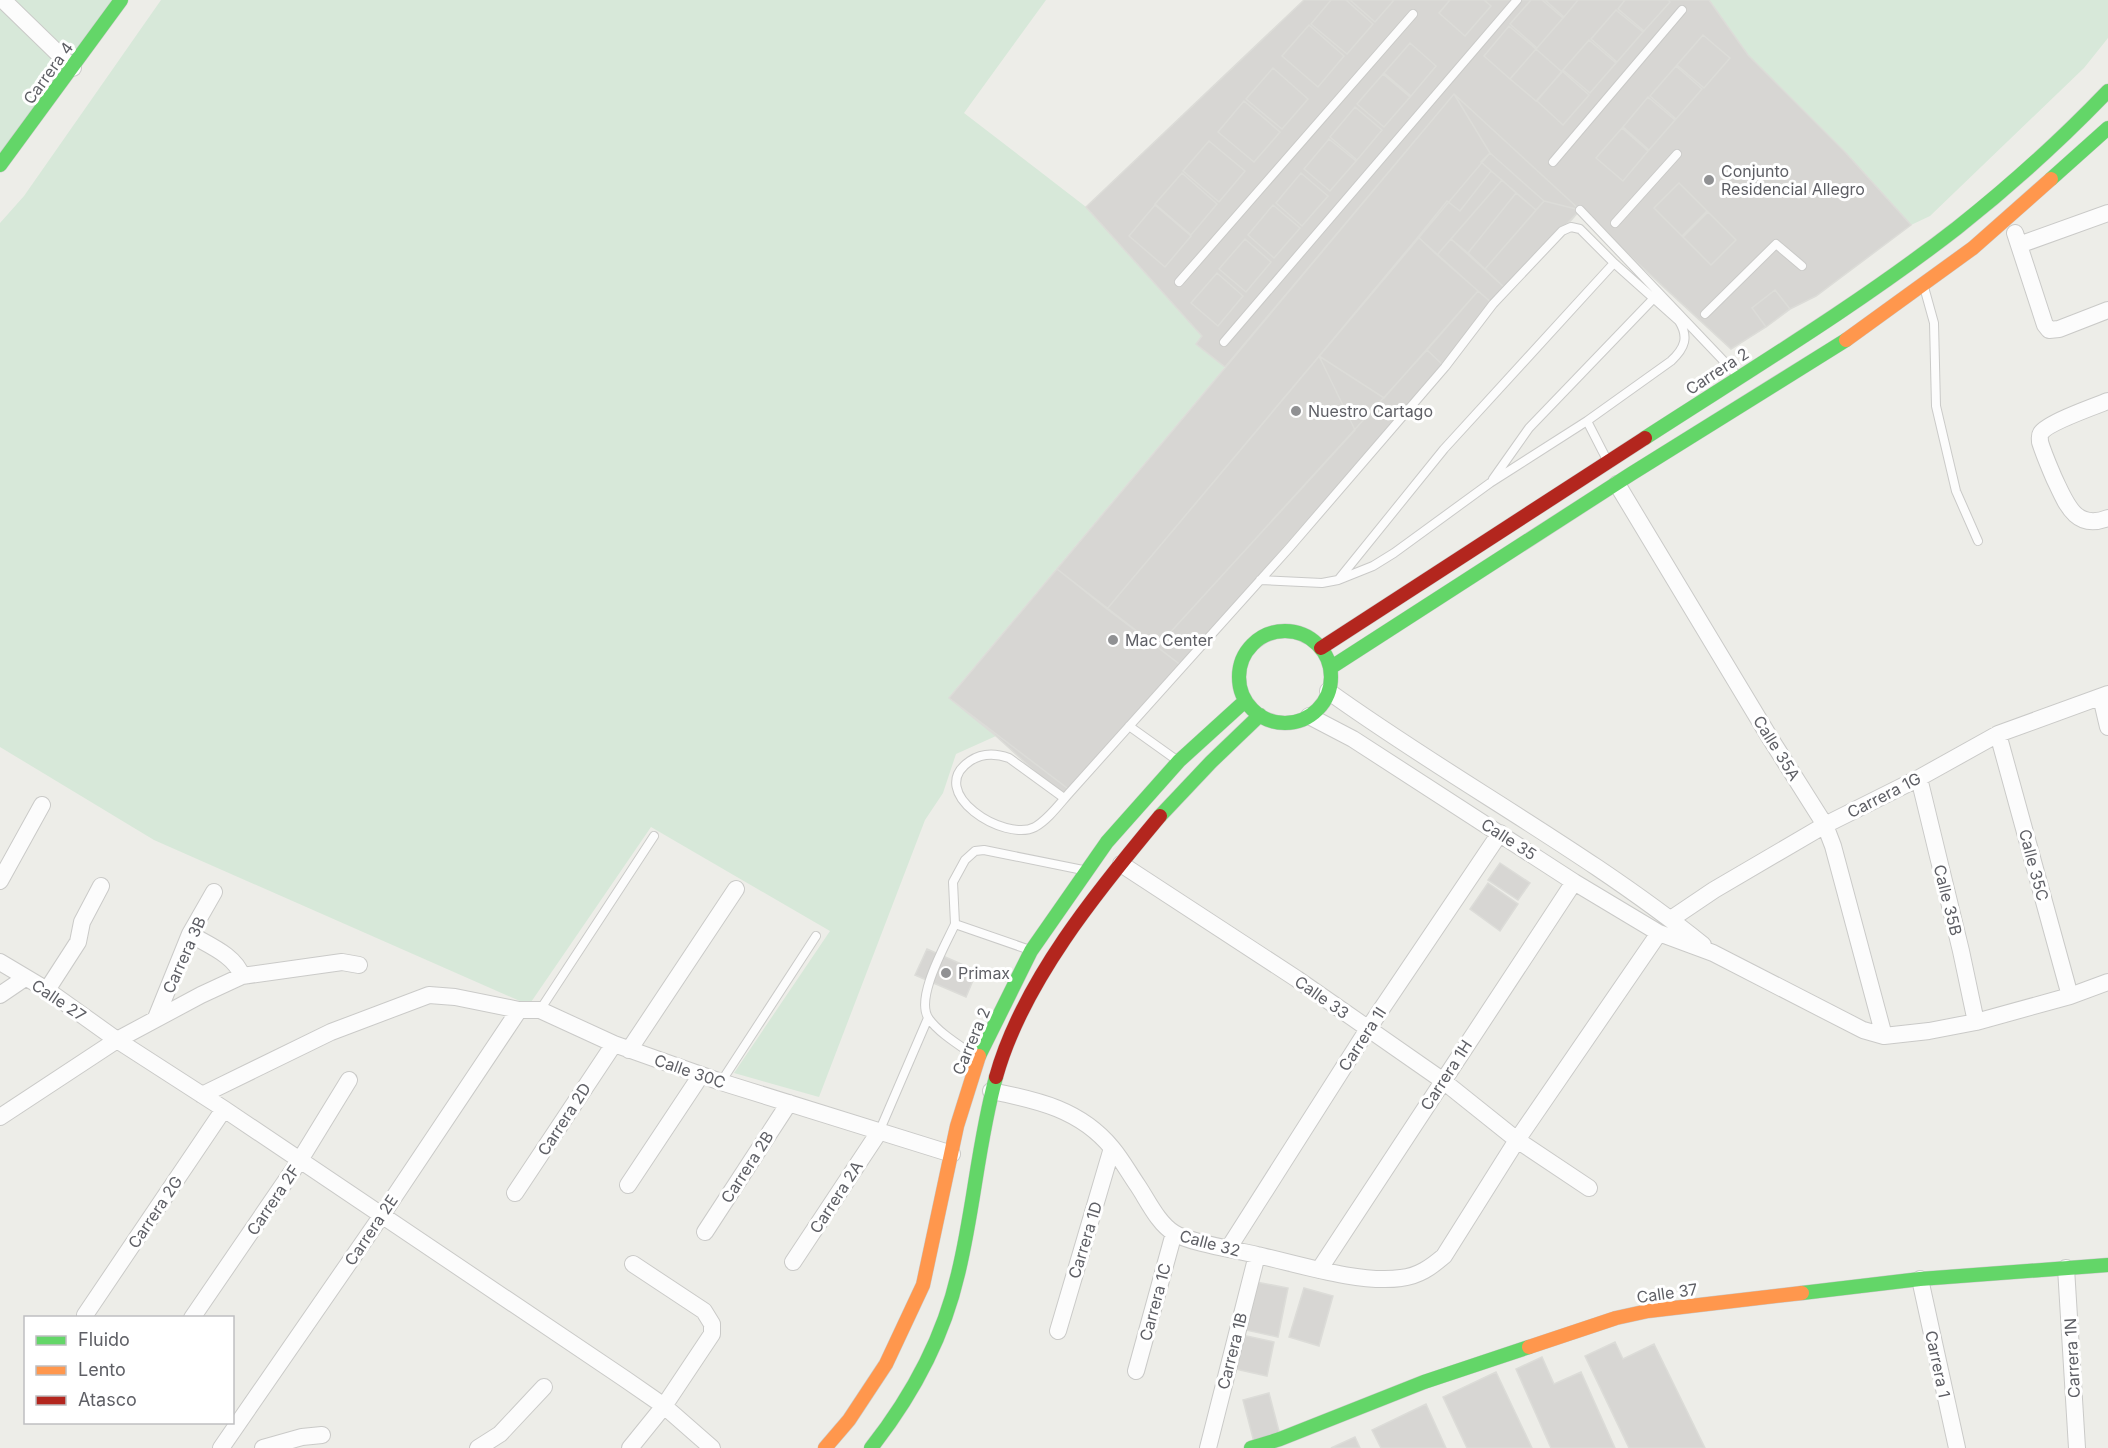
<svg xmlns="http://www.w3.org/2000/svg" width="2108" height="1448" font-family="Inter,sans-serif">
<rect width="100%" height="100%" fill="#edede8"/>
<path fill="#d7e8d9" d="M 0,0 L 121,0 L 0,165 Z
M 161,0 L 1046,0 L 964,113 L 1086,207 L 1202,336 L 1196,344 L 1225,367 L 949,697 L 996,736 L 956,754 L 943,793 L 925,820 L 819,1097 L 734,1073 L 830,931 L 651,827 L 529,1005 L 154,840 L 0,747 L 0,223 L 24,196 Z
M 1709,0 L 2108,0 L 2108,38 L 2084,68 L 1930,216 L 1911,225 L 1845,152 L 1748,55 Z"/>
<path fill="#d7d6d3" stroke="#dcdcd8" stroke-width="1.5" d="M 1304,0 L 1709,0 L 1748,55 L 1845,152 L 1911,225 L 1816,296 L 1790,309 L 1766,327 L 1731,349 L 1454,94 L 1225,367 L 1196,344 L 1202,336 L 1086,207 Z
M 1331,0 L 1346,0 L 1373,24 L 1347,54 L 1311,24 Z
M 1350,0 L 1394,0 L 1375,22 Z
M 1450,0 L 1484,0 L 1491,6 L 1465,36 L 1439,13 Z
M 1531,0 L 1542,0 L 1563,18 L 1537,48 L 1510,24 Z
M 1545,0 L 1578,0 L 1564,17 Z
M 1625,0 L 1668,0 L 1670,2 L 1644,31 L 1618,9 Z
M 1616,10 L 1643,32 L 1617,62 L 1591,39 Z
M 1309,25 L 1344,56 L 1318,87 L 1282,56 Z
M 1509,26 L 1536,49 L 1510,79 L 1484,56 Z
M 1703,35 L 1730,58 L 1704,88 L 1677,65 Z
M 1589,40 L 1616,63 L 1590,93 L 1563,70 Z
M 1410,43 L 1436,66 L 1411,96 L 1384,73 Z
M 1536,49 L 1562,72 L 1536,101 L 1510,79 Z
M 1676,66 L 1702,89 L 1676,119 L 1650,96 Z
M 1273,68 L 1308,99 L 1282,129 L 1246,99 Z
M 1562,71 L 1589,95 L 1563,125 L 1537,101 Z
M 1383,74 L 1410,97 L 1384,127 L 1357,104 Z
M 1454,94 L 1580,210 L 1064,798 L 996,736 L 949,698 Z
M 1454,94 L 1490,153 L 1107,609 L 1057,569 Z
M 1648,97 L 1675,120 L 1649,150 L 1623,127 Z
M 1244,101 L 1280,132 L 1254,162 L 1218,132 Z
M 1355,107 L 1382,130 L 1357,160 L 1330,137 Z
M 1622,128 L 1648,151 L 1623,181 L 1596,158 Z
M 1329,139 L 1356,161 L 1330,191 L 1304,169 Z
M 1209,141 L 1245,171 L 1219,202 L 1183,171 Z
M 1490,153 L 1544,201 L 1536,210 L 1481,162 Z
M 1491,171 L 1502,180 L 1437,255 L 1418,237 L 1447,201 L 1460,211 Z
M 1182,173 L 1217,204 L 1191,235 L 1155,204 Z
M 1301,173 L 1328,196 L 1302,226 L 1276,203 Z
M 1502,180 L 1516,193 L 1468,253 L 1451,239 Z
M 1679,183 L 1707,211 L 1682,236 L 1654,208 Z
M 1516,193 L 1536,210 L 1485,269 L 1468,253 Z
M 1544,201 L 1580,210 L 1506,289 L 1485,269 Z
M 1155,205 L 1191,236 L 1165,267 L 1129,236 Z
M 1273,205 L 1300,228 L 1274,258 L 1248,235 Z
M 1708,212 L 1736,240 L 1711,265 L 1683,237 Z
M 1418,237 L 1478,291 L 1384,398 L 1319,356 Z
M 1245,239 L 1271,262 L 1246,292 L 1219,269 Z
M 1451,239 L 1506,289 L 1493,304 L 1437,255 Z
M 1217,273 L 1243,296 L 1218,326 L 1191,303 Z
M 1775,290 L 1790,309 L 1766,327 L 1752,308 Z
M 1478,291 L 1493,304 L 1445,367 L 1427,350 Z
M 1427,350 L 1445,367 L 1182,666 L 1157,647 Z
M 1319,356 L 1355,430 L 1157,647 L 1107,609 Z
M 1057,569 L 1182,666 L 1071,791 L 949,698 Z
M 1500,863 L 1530,883 L 1518,900 L 1488,880 Z
M 1488,883 L 1518,904 L 1500,931 L 1470,909 Z
M 927,949 L 977,971 L 966,997 L 915,975 Z
M 1256,1282 L 1288,1288 L 1278,1337 L 1246,1330 Z
M 1304,1288 L 1333,1296 L 1319,1346 L 1289,1337 Z
M 1242,1335 L 1274,1342 L 1267,1376 L 1235,1369 Z
M 1615,1342 L 1623,1359 L 1654,1344 L 1705,1448 L 1629,1448 L 1585,1356 Z
M 1542,1357 L 1554,1384 L 1581,1372 L 1615,1448 L 1551,1448 L 1516,1369 Z
M 1496,1372 L 1532,1448 L 1467,1448 L 1443,1397 Z
M 1269,1393 L 1280,1435 L 1254,1442 L 1243,1400 Z
M 1426,1404 L 1446,1448 L 1381,1448 L 1372,1430 Z
M 1355,1437 L 1360,1448 L 1331,1448 Z"/>
<g fill="none" stroke-linecap="round" stroke-linejoin="round">
<g stroke="#cacac8" stroke-width="10">
<path id="lane" d="M 1553,162 L 1682,10
M 1580,210 L 1738,376
M 1615,223 L 1677,154
M 1179,282 L 1413,14
M 1924,287 L 1934,323 L 1936,406 L 1956,491 L 1978,541
M 1705,314 L 1776,244 L 1802,266
M 1224,342 L 1517,0
M 1587,421 L 1607,460
M 1493,479 L 1529,428 L 1654,298
M 1339,579 L 1444,449 L 1614,263
M 1129,726 L 1178,761
M 1064,798 L 1009,758 C 995,753 982,753 970,761 C 924,792 1005,843 1035,827 C 1049,819 1060,803 1071,791 L 1290,547 L 1445,367 L 1493,304 L 1562,231 L 1571,227 L 1580,229 L 1614,263 L 1679,321 C 1689,337 1685,348 1671,361 L 1587,421 L 1490,483 L 1394,553 L 1373,566 L 1338,580 L 1322,583 L 1260,580
M 955,924 L 953,882 L 965,860 L 975,851 L 984,850 L 1083,870
M 540,1010 L 654,836
M 976,1057 C 961,1046 940,1034 929,1019 C 914,999 946,944 955,924 L 1030,950
M 721,1082 L 816,936
M 879,1132 L 928,1018"/>
</g>
<g stroke="#cacac8" stroke-width="18">
<path id="street" d="M 3,0 L 73,68
M 2015,233 L 2045,325 L 2049,330 L 2059,329 L 2108,310
M 2019,245 L 2108,213
M 2108,401 C 2095,406 2047,423 2041,433 C 2039,436 2040,438 2040,442 C 2044,455 2049,466 2054,478 C 2066,503 2075,531 2108,518
M 1617,484 L 1770,738 L 1825,825 L 1833,846 L 1884,1036
M 1328,691 C 1450,779 1585,850 1703,945
M 2101,697 L 2108,727
M 1309,716 L 1353,739 L 1574,882 L 1659,933 L 1713,953 L 1863,1030 L 1884,1036 L 1929,1031 L 1976,1022 L 2070,996 L 2108,982
M 1998,734 L 2070,996
M 1919,778 L 1961,951 L 1976,1022
M 1121,864 L 1297,979 L 1442,1080 L 1517,1140 L 1589,1188
M 0,881 L 42,805
M 1671,919 L 1714,890 L 1825,825 L 1919,778 L 1998,734 L 2108,694
M 190,934 C 208,945 235,955 242,976
M 0,962 L 47,990 L 117,1040 L 224,1109 L 625,1379 L 664,1406 L 712,1448
M 47,990 L 78,942 L 82,922 L 101,886
M 0,995 L 25,978
M 156,1018 L 190,934 L 214,892
M 629,1050 L 736,889
M 991,1091 C 1038,1100 1081,1110 1112,1148 C 1122,1160 1129,1173 1138,1186 C 1148,1201 1158,1223 1174,1233 C 1190,1243 1237,1250 1257,1255 C 1298,1264 1360,1284 1401,1278 C 1419,1276 1431,1267 1444,1256 L 1517,1140 L 1659,933
M 202,1095 L 331,1032 L 429,995 L 455,997 L 519,1010 L 540,1010 L 614,1044 L 721,1082 L 952,1154
M 0,1117 L 117,1040 L 201,995 L 242,976 L 342,962 L 359,965
M 628,1185 L 701,1075
M 515,1193 L 614,1044
M 705,1232 L 789,1103
M 1228,1249 L 1368,1029 L 1500,833
M 793,1262 L 879,1132
M 2066,1268 L 2077,1448
M 1319,1270 L 1574,882
M 1920,1279 L 1957,1448
M 85,1315 L 224,1109
M 192,1318 L 300,1160 L 349,1080
M 1058,1331 L 1112,1148
M 1136,1371 L 1174,1233
M 221,1448 L 382,1215 L 519,1010
M 263,1448 L 302,1437 L 322,1435
M 478,1448 L 500,1434 L 544,1387
M 630,1448 L 664,1406 L 712,1334 L 712,1324 L 704,1311 L 633,1264
M 1208,1448 L 1257,1255"/>
</g>
<g stroke="#cacac9" stroke-width="15">
<path id="fast" d="M 0,165 L 121,0
M 2051,179 L 2108,128
M 1645,438 C 1750,370 1858,305 1957,228 C 2010,186 2061,140 2108,91
M1239 677a46 46 0 1 1 92 0a46 46 0 1 1-92 0Z
M 1330,668 L 1631,474 L 1846,340
M 1160,816 L 1211,762 L 1260,715
M 979,1056 L 1031,951 L 1107,842 L 1179,761 L 1245,701
M 1802,1293 L 1920,1279 L 2108,1265
M 871,1448 C 912,1396 943,1339 958,1274 C 974,1209 978,1142 996,1077
M 1251,1448 L 1280,1439 L 1424,1382 L 1529,1347"/>
</g>
<g stroke="#cacac9" stroke-width="15">
<path id="slow" d="M 1846,340 L 1973,248 L 2051,179
M 1529,1347 L 1616,1318 L 1648,1311 L 1802,1293
M 825,1448 L 849,1420 L 886,1364 L 923,1285 L 957,1126 L 979,1056"/>
</g>
<g stroke="#cacac9" stroke-width="15">
<path id="jam" d="M 1321,648 L 1645,438
M 996,1077 C 1022,983 1098,890 1160,816"/>
</g>
<use href="#lane" stroke="#fcfcfc" stroke-width="8"/>
<use href="#street" stroke="#fcfcfc" stroke-width="16"/>
<use href="#fast" stroke="#63d668" stroke-width="14"/>
<use href="#slow" stroke="#ff974d" stroke-width="14"/>
<use href="#jam" stroke="#b3261e" stroke-width="14"/>
</g>
<g fill="#909193" stroke="#fff" stroke-width="2">
<circle cx="1709" cy="180" r="6"/>
<circle cx="1296" cy="411" r="6"/>
<circle cx="1113" cy="640" r="6"/>
<circle cx="946" cy="973" r="6"/>
</g>
<g text-anchor="middle" stroke-width="6" stroke-linejoin="round" paint-order="stroke">
<g font-size="16" fill="#5e5f65" stroke="#fff">
<text transform="translate(48 73) rotate(-54)" y="6">Carrera 4</text>
<text transform="translate(1717 371) rotate(-33)" y="6">Carrera 2</text>
<text transform="translate(1777 748) rotate(58)" y="6">Calle 35A</text>
<text transform="translate(1884 795) rotate(-27)" y="6">Carrera 1G</text>
<text transform="translate(1509 839) rotate(33)" y="6">Calle 35</text>
<text transform="translate(2034 865) rotate(75)" y="6">Calle 35C</text>
<text transform="translate(1948 900) rotate(76)" y="6">Calle 35B</text>
<text transform="translate(184 955) rotate(-66)" y="6">Carrera 3B</text>
<text transform="translate(1322 997) rotate(35)" y="6">Calle 33</text>
<text transform="translate(59 1000) rotate(34)" y="6">Calle 27</text>
<text transform="translate(1362 1039) rotate(-57)" y="6">Carrera 1I</text>
<text transform="translate(971 1041) rotate(-67)" y="6">Carrera 2</text>
<text transform="translate(690 1071) rotate(19)" y="6">Calle 30C</text>
<text transform="translate(1446 1075) rotate(-57)" y="6">Carrera 1H</text>
<text transform="translate(564 1119) rotate(-57)" y="6">Carrera 2D</text>
<text transform="translate(747 1167) rotate(-57)" y="6">Carrera 2B</text>
<text transform="translate(836 1197) rotate(-57)" y="6">Carrera 2A</text>
<text transform="translate(273 1200) rotate(-56)" y="6">Carrera 2F</text>
<text transform="translate(155 1212) rotate(-56)" y="6">Carrera 2G</text>
<text transform="translate(371 1230) rotate(-56)" y="6">Carrera 2E</text>
<text transform="translate(1085 1240) rotate(-73)" y="6">Carrera 1D</text>
<text transform="translate(1210 1243) rotate(15)" y="6">Calle 32</text>
<text transform="translate(1667 1293) rotate(-8)" y="6">Calle 37</text>
<text transform="translate(1155 1302) rotate(-75)" y="6">Carrera 1C</text>
<text transform="translate(1232 1351) rotate(-76)" y="6">Carrera 1B</text>
<text transform="translate(2072 1358) rotate(-93)" y="6">Carrera 1N</text>
<text transform="translate(1938 1364) rotate(78)" y="6">Carrera 1</text>
</g>
<g font-size="16" fill="#5e5f65" stroke="#fff" text-anchor="start">
<text x="1721" y="177">Conjunto<tspan x="1721" dy="18">Residencial Allegro</tspan></text>
<text x="1308" y="417">Nuestro Cartago</text>
<text x="1125" y="646">Mac Center</text>
<text x="958" y="979">Primax</text>
</g>
</g>
<rect x="24" y="1316" width="210" height="108" fill="#ffffff" stroke="#bfbfc1" stroke-width="1.5"/>
<rect x="36" y="1336" width="30" height="9" fill="#63d668" stroke="#bfbfc1" stroke-width="1.5"/>
<text x="78" y="1346" font-size="18" fill="#5e5f65">Fluido</text>
<rect x="36" y="1366" width="30" height="9" fill="#ff974d" stroke="#bfbfc1" stroke-width="1.5"/>
<text x="78" y="1376" font-size="18" fill="#5e5f65">Lento</text>
<rect x="36" y="1396" width="30" height="9" fill="#b3261e" stroke="#bfbfc1" stroke-width="1.5"/>
<text x="78" y="1406" font-size="18" fill="#5e5f65">Atasco</text>
</svg>
